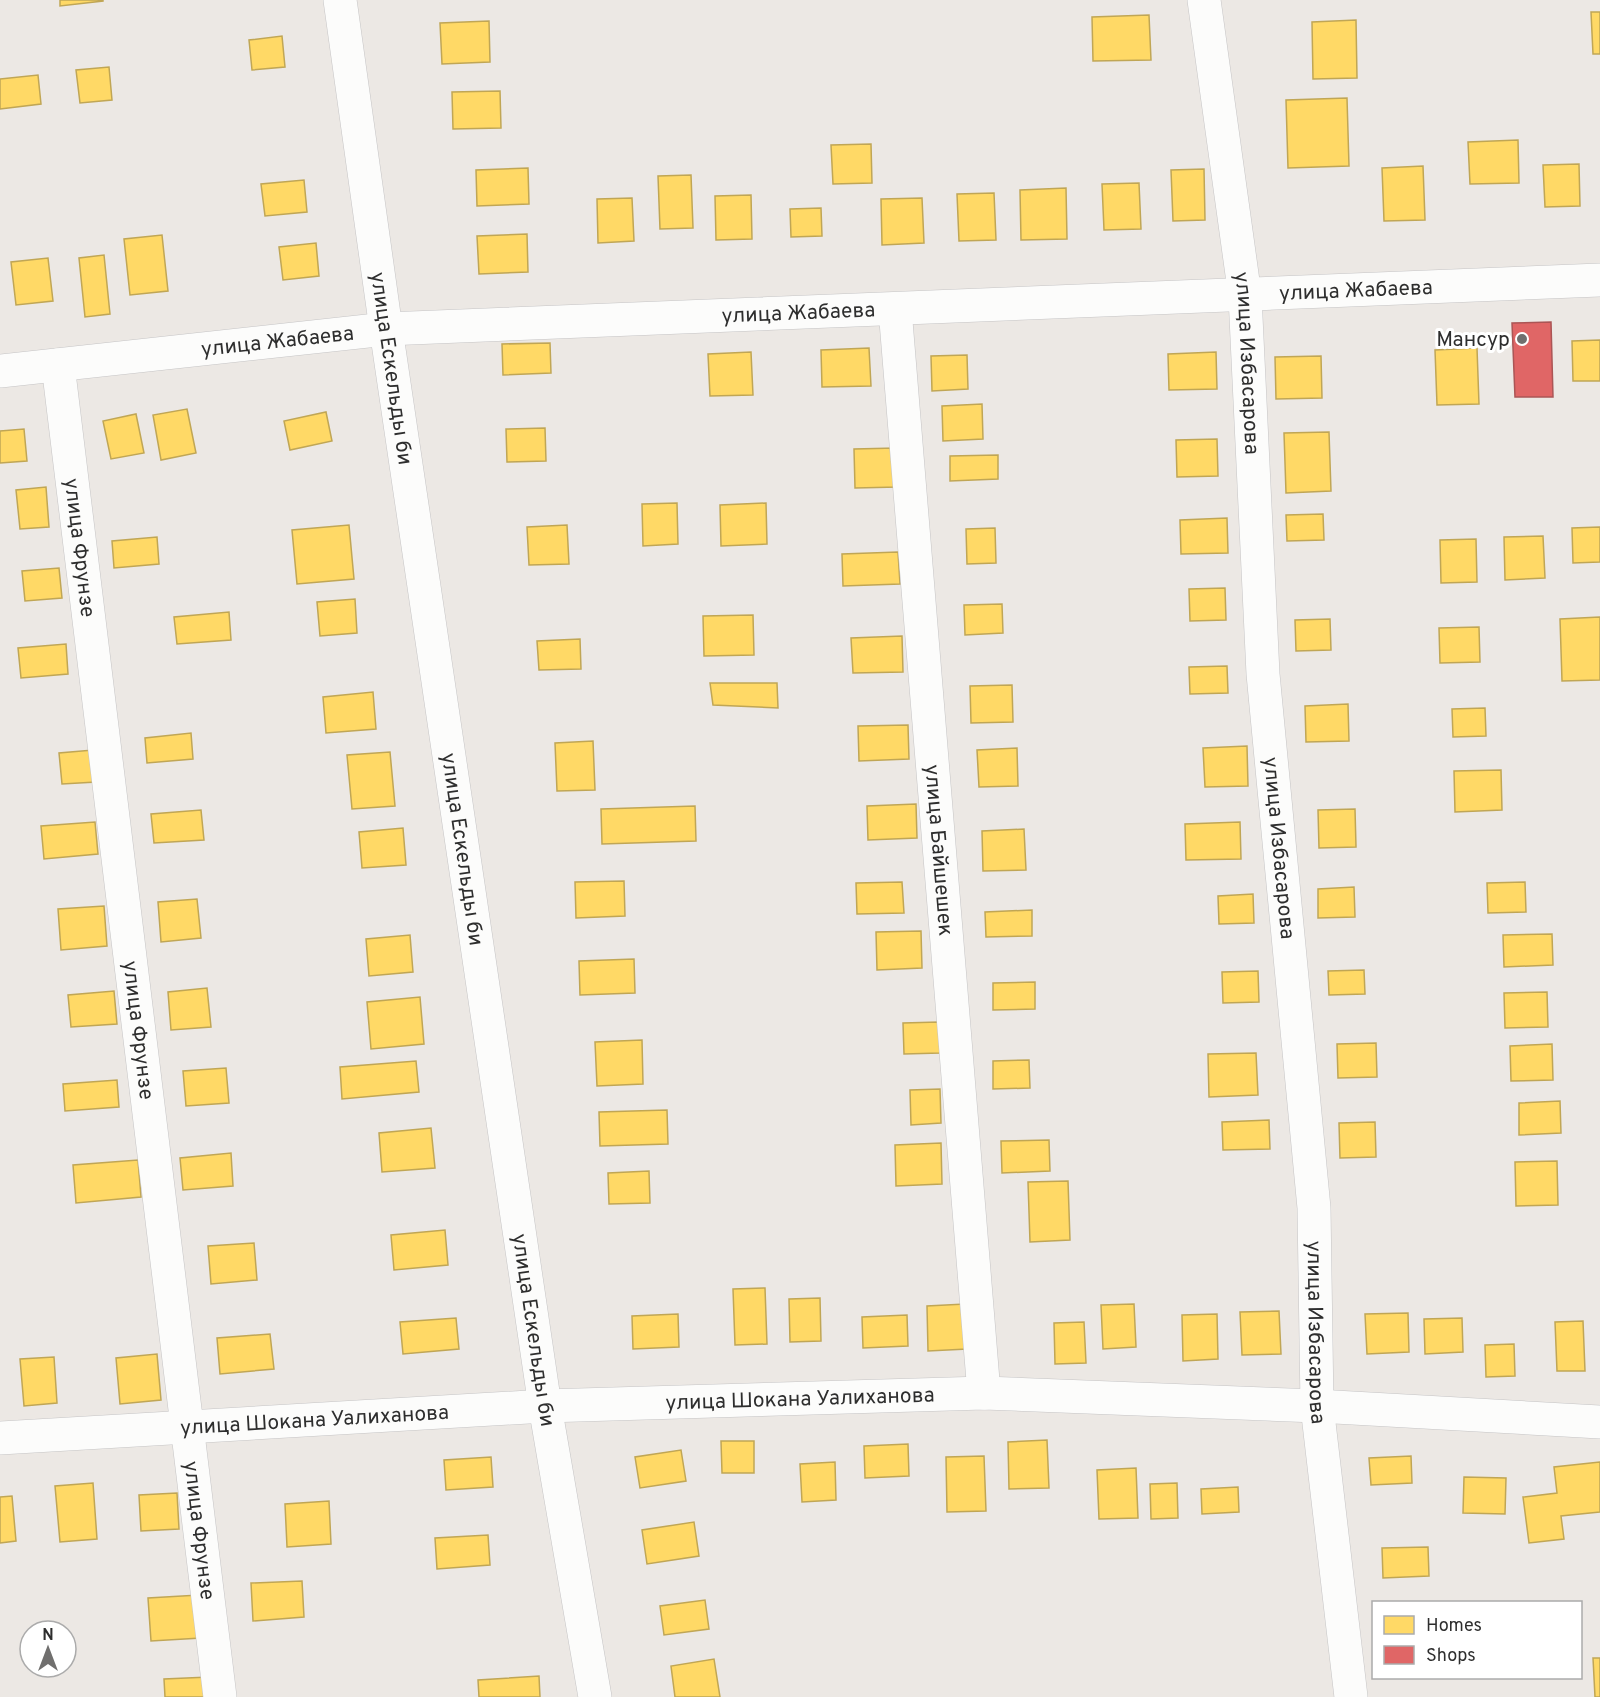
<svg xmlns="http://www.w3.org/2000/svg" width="1600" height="1697" font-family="Overpass,sans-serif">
<rect width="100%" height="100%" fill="#ece8e4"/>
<path fill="#ffd966" stroke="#c0a655" stroke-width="1.5" d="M 60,0 L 103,0 L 103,1 L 60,6 Z
M 1591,12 L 1600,12 L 1600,54 L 1593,54 Z
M 1149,15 L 1151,60 L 1093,61 L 1092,17 Z
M 1356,20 L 1357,78 L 1313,79 L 1312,22 Z
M 489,21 L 490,62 L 442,64 L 440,23 Z
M 282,36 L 285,67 L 252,70 L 249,40 Z
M 109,67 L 112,100 L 80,103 L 76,70 Z
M 38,75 L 41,104 L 0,109 L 0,79 Z
M 500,91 L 501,128 L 453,129 L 452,92 Z
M 1347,98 L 1349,166 L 1288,168 L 1286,100 Z
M 1518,140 L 1519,183 L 1470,184 L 1468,142 Z
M 871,144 L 872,183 L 833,184 L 831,145 Z
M 1579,164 L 1580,206 L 1545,207 L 1543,165 Z
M 1423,166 L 1425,220 L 1384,221 L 1382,168 Z
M 528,168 L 529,204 L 477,206 L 476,170 Z
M 1204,169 L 1205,220 L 1173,221 L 1171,170 Z
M 691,175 L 693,228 L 660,229 L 658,176 Z
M 304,180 L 307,212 L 265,216 L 261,184 Z
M 1139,183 L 1141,229 L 1104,230 L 1102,184 Z
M 1066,188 L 1067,239 L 1021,240 L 1020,190 Z
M 994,193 L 996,240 L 959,241 L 957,194 Z
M 751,195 L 752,239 L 716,240 L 715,196 Z
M 632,198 L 634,241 L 598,243 L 597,199 Z
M 922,198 L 924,243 L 882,245 L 881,199 Z
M 821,208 L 822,236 L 791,237 L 790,209 Z
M 527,234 L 528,272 L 479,274 L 477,236 Z
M 162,235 L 168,291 L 130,295 L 124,239 Z
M 316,243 L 319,276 L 283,280 L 279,247 Z
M 104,255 L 110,314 L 85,317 L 79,258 Z
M 48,258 L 53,301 L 16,305 L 11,262 Z
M 1600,340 L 1600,381 L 1573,381 L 1572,341 Z
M 550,343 L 551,373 L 503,375 L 502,344 Z
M 869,348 L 871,386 L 822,387 L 821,350 Z
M 1477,348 L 1479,404 L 1437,405 L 1435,350 Z
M 751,352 L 753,395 L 710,396 L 708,354 Z
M 1216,352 L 1217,389 L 1169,390 L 1168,354 Z
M 967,355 L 968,389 L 932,391 L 931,356 Z
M 1321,356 L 1322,398 L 1276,399 L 1275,357 Z
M 982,404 L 983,439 L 943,441 L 942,406 Z
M 187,409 L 196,453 L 161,460 L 153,415 Z
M 326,412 L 332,441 L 290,450 L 284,421 Z
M 136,414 L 144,453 L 111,459 L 103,421 Z
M 545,428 L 546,461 L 507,462 L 506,429 Z
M 24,429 L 27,461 L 0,463 L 0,431 Z
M 1329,432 L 1331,491 L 1286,493 L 1284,433 Z
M 1217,439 L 1218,476 L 1177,477 L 1176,440 Z
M 896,448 L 898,487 L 855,488 L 854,449 Z
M 998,455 L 998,479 L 950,481 L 950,456 Z
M 46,487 L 49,527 L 20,529 L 16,490 Z
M 677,503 L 678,544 L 643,546 L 642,504 Z
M 766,503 L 767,544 L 721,546 L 720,505 Z
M 1323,514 L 1324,540 L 1287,541 L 1286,515 Z
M 1227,518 L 1228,553 L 1181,554 L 1180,520 Z
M 349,525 L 354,579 L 297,584 L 292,530 Z
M 567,525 L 569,564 L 529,565 L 527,527 Z
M 1600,527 L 1600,562 L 1573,563 L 1572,528 Z
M 995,528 L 996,563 L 967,564 L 966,529 Z
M 1543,536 L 1545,578 L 1505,580 L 1504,537 Z
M 157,537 L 159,564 L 114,568 L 112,541 Z
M 1476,539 L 1477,582 L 1441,583 L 1440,540 Z
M 898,552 L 900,584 L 843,586 L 842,554 Z
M 59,568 L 62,598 L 25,601 L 22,571 Z
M 1225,588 L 1226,620 L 1190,621 L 1189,589 Z
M 355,599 L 357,633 L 320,636 L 317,602 Z
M 1002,604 L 1003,633 L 965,635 L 964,605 Z
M 229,612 L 231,640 L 177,644 L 174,617 Z
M 753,615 L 754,655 L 704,656 L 703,616 Z
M 1600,617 L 1600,680 L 1562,681 L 1560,619 Z
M 1330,619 L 1331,650 L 1296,651 L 1295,620 Z
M 1479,627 L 1480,662 L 1440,663 L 1439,628 Z
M 902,636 L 903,672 L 853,673 L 851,638 Z
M 580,639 L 581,669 L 539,670 L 537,641 Z
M 66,644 L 68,674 L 21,678 L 18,648 Z
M 1227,666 L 1228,693 L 1190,694 L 1189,667 Z
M 710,683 L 777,683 L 778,708 L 713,705 Z
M 1012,685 L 1013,722 L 971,723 L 970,686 Z
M 373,692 L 376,729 L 326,733 L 323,697 Z
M 1348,704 L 1349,741 L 1306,742 L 1305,706 Z
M 1485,708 L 1486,736 L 1453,737 L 1452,709 Z
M 908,725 L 909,759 L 859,761 L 858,726 Z
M 191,733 L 193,759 L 147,763 L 145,738 Z
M 593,741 L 595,790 L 557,791 L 555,743 Z
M 1247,746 L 1248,786 L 1205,787 L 1203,748 Z
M 1017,748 L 1018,786 L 979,787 L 977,750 Z
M 93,750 L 96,782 L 62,784 L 59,753 Z
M 390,752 L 395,806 L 352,809 L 347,755 Z
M 1501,770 L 1502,810 L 1455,812 L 1454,771 Z
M 916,804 L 917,838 L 868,840 L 867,806 Z
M 695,806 L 696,841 L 602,844 L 601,809 Z
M 1355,809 L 1356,847 L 1319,848 L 1318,810 Z
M 201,810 L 204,840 L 154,843 L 151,814 Z
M 95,822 L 98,854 L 44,859 L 41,826 Z
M 1240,822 L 1241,859 L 1186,860 L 1185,824 Z
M 403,828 L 406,865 L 362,868 L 359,832 Z
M 1024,829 L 1026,870 L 983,871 L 982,831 Z
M 624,881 L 625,916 L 576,918 L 575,882 Z
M 902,882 L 904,913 L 857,914 L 856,883 Z
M 1525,882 L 1526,912 L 1488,913 L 1487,883 Z
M 1354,887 L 1355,917 L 1318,918 L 1318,889 Z
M 1253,894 L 1254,923 L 1219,924 L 1218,896 Z
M 197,899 L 201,938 L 161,942 L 158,902 Z
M 104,906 L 107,946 L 61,950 L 58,909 Z
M 1032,910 L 1032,936 L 986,937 L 985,912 Z
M 921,931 L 922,968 L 877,970 L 876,932 Z
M 1552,934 L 1553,965 L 1504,967 L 1503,935 Z
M 410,935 L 413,972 L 369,976 L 366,939 Z
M 634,959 L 635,993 L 580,995 L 579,961 Z
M 1364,970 L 1365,994 L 1329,995 L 1328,971 Z
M 1258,971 L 1259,1002 L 1223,1003 L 1222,972 Z
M 1035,982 L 1035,1009 L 993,1010 L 993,983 Z
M 207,988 L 211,1027 L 171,1030 L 168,992 Z
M 114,991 L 117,1024 L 71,1027 L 68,995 Z
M 1547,992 L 1548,1027 L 1505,1028 L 1504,993 Z
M 420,997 L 424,1044 L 371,1049 L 367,1002 Z
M 939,1022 L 940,1053 L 904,1054 L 903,1023 Z
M 642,1040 L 643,1084 L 597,1086 L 595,1042 Z
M 1376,1043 L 1377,1077 L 1338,1078 L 1337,1044 Z
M 1552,1044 L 1553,1080 L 1511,1081 L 1510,1046 Z
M 1256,1053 L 1258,1095 L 1209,1097 L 1208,1054 Z
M 1029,1060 L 1030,1088 L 993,1089 L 993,1061 Z
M 416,1061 L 419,1092 L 342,1099 L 340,1067 Z
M 226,1068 L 229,1103 L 186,1106 L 183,1071 Z
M 117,1080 L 119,1107 L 65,1111 L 63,1084 Z
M 940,1089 L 941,1123 L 911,1125 L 910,1090 Z
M 1560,1101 L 1561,1133 L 1519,1135 L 1519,1103 Z
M 667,1110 L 668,1144 L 600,1146 L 599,1112 Z
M 1269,1120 L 1270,1149 L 1223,1150 L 1222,1122 Z
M 1375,1122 L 1376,1157 L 1340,1158 L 1339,1123 Z
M 431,1128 L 435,1168 L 382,1172 L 379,1133 Z
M 1049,1140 L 1050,1171 L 1002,1173 L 1001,1141 Z
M 941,1143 L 942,1184 L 896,1186 L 895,1145 Z
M 231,1153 L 233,1186 L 183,1190 L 180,1158 Z
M 138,1160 L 141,1197 L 76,1203 L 73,1165 Z
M 1557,1161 L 1558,1205 L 1516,1206 L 1515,1162 Z
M 649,1171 L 650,1203 L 609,1204 L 608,1173 Z
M 1068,1181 L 1070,1240 L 1030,1242 L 1028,1182 Z
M 445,1230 L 448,1265 L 394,1270 L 391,1235 Z
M 254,1243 L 257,1280 L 211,1284 L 208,1246 Z
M 765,1288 L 767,1344 L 735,1345 L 733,1289 Z
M 820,1298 L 821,1341 L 790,1342 L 789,1299 Z
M 965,1304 L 967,1349 L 928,1351 L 927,1306 Z
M 1134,1304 L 1136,1347 L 1103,1349 L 1101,1305 Z
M 1279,1311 L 1281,1354 L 1242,1355 L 1240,1312 Z
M 1408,1313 L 1409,1352 L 1367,1354 L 1365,1314 Z
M 678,1314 L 679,1347 L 633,1349 L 632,1316 Z
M 1217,1314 L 1218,1359 L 1183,1361 L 1182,1315 Z
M 907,1315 L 908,1346 L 863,1348 L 862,1317 Z
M 456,1318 L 459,1349 L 403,1354 L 400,1322 Z
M 1462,1318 L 1463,1352 L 1425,1354 L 1424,1319 Z
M 1583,1321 L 1585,1371 L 1557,1371 L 1555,1322 Z
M 1084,1322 L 1086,1363 L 1055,1364 L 1054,1323 Z
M 270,1334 L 274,1369 L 220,1374 L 217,1338 Z
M 1514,1344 L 1515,1376 L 1486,1377 L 1485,1345 Z
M 157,1354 L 161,1400 L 120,1404 L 116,1358 Z
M 54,1357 L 57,1403 L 24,1406 L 20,1359 Z
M 1047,1440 L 1049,1488 L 1009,1489 L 1008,1442 Z
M 721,1441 L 754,1441 L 754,1473 L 722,1473 Z
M 908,1444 L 909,1476 L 865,1478 L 864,1446 Z
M 681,1450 L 686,1481 L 640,1488 L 635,1457 Z
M 984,1456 L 986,1511 L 947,1512 L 946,1457 Z
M 1411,1456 L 1412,1483 L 1371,1485 L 1369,1458 Z
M 491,1457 L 493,1487 L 446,1490 L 444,1460 Z
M 835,1462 L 836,1500 L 802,1502 L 800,1464 Z
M 1600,1462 L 1600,1512 L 1561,1516 L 1564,1539 L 1529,1543 L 1523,1497 L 1557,1493 L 1554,1467 Z
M 1136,1468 L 1138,1518 L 1099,1519 L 1097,1470 Z
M 1464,1477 L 1506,1478 L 1505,1514 L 1463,1513 Z
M 93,1483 L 97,1539 L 60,1542 L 55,1486 Z
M 1177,1483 L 1178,1518 L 1151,1519 L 1150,1484 Z
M 1238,1487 L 1239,1512 L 1202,1514 L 1201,1489 Z
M 177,1493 L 179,1529 L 141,1531 L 139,1495 Z
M 12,1496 L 16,1541 L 0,1543 L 0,1497 Z
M 329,1501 L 331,1544 L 287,1547 L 285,1504 Z
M 694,1522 L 699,1556 L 647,1564 L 642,1530 Z
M 488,1535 L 490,1565 L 437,1569 L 435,1538 Z
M 1428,1547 L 1429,1576 L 1383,1578 L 1382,1548 Z
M 302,1581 L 304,1617 L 253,1621 L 251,1583 Z
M 199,1595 L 201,1638 L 151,1641 L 148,1598 Z
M 705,1600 L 709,1629 L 664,1635 L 660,1606 Z
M 1593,1658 L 1600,1658 L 1600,1697 L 1595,1697 Z
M 714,1659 L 720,1697 L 675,1697 L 671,1666 Z
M 539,1676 L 540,1697 L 479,1697 L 478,1680 Z
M 209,1677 L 210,1697 L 165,1697 L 164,1679 Z"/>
<path fill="#e06666" stroke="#ab5555" stroke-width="1.5" d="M 1551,322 L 1553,397 L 1515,397 L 1512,323 Z"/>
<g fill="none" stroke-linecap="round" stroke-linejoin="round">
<g stroke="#c5c4c5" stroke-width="34">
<g id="minor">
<path id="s1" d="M 340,0 L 386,329 L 545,1406 L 595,1697"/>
<path id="s2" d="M 1204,0 L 1245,296 L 1263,674 L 1314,1208 L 1317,1406 L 1351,1697"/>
<path id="s3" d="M 895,309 L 984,1393"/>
<path id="s4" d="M 58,365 L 220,1697"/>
<path id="s5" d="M 0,371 L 386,329 L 1600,280"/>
<path id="s6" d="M 0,1438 L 545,1406 L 984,1393 L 1317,1406 L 1600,1422"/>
</g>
</g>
<use href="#minor" stroke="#fcfcfb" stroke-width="33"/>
</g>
<circle fill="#706f6e" stroke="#fff" stroke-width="2" cx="1522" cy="339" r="6"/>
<g text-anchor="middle" stroke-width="6" stroke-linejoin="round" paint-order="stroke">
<g font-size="21" fill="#2e2e2e" stroke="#fff">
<text dy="7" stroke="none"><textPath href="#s5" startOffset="1359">улица Жабаева</textPath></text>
<text dy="7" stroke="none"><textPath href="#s5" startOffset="801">улица Жабаева</textPath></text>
<text dy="7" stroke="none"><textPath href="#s5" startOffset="279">улица Жабаева</textPath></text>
<text dy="7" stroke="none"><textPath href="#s2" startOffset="366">улица Избасарова</textPath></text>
<text dy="7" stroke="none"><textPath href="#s1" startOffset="372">улица Ескельды би</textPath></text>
<text dy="7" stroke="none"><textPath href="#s4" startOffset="184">улица Фрунзе</textPath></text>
<text dy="7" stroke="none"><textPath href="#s2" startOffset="852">улица Избасарова</textPath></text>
<text dy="7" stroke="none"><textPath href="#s1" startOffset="858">улица Ескельды би</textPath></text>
<text dy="7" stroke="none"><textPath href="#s3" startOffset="543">улица Байшешек</textPath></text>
<text dy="7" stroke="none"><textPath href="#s4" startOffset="670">улица Фрунзе</textPath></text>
<text dy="7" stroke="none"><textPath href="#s1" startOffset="1344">улица Ескельды би</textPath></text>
<text dy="7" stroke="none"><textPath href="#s2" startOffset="1338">улица Избасарова</textPath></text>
<text dy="7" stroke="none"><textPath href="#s6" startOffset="801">улица Шокана Уалиханова</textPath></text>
<text dy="7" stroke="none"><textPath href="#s6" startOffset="315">улица Шокана Уалиханова</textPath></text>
<text dy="7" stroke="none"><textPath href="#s4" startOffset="1174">улица Фрунзе</textPath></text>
</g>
<g font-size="21" fill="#2e2e2e" stroke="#fff" text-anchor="end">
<text x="1510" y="346">Мансур</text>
</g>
</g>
<rect x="1372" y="1601" width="210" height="78" fill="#ffffff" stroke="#ababab" stroke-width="1.5"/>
<rect x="1384" y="1616" width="30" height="18" fill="#ffd966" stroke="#ababab" stroke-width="1.5"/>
<text x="1426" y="1631" font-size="18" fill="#2e2e2e">Homes</text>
<rect x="1384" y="1646" width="30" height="18" fill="#e06666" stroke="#ababab" stroke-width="1.5"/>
<text x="1426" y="1661" font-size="18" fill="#2e2e2e">Shops</text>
<g transform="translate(48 1649)"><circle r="28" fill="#ffffff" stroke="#ababab" stroke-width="1.5"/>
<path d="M0-4.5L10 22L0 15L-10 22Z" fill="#706f6e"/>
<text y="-9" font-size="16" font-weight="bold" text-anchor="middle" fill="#2e2e2e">N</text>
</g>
</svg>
